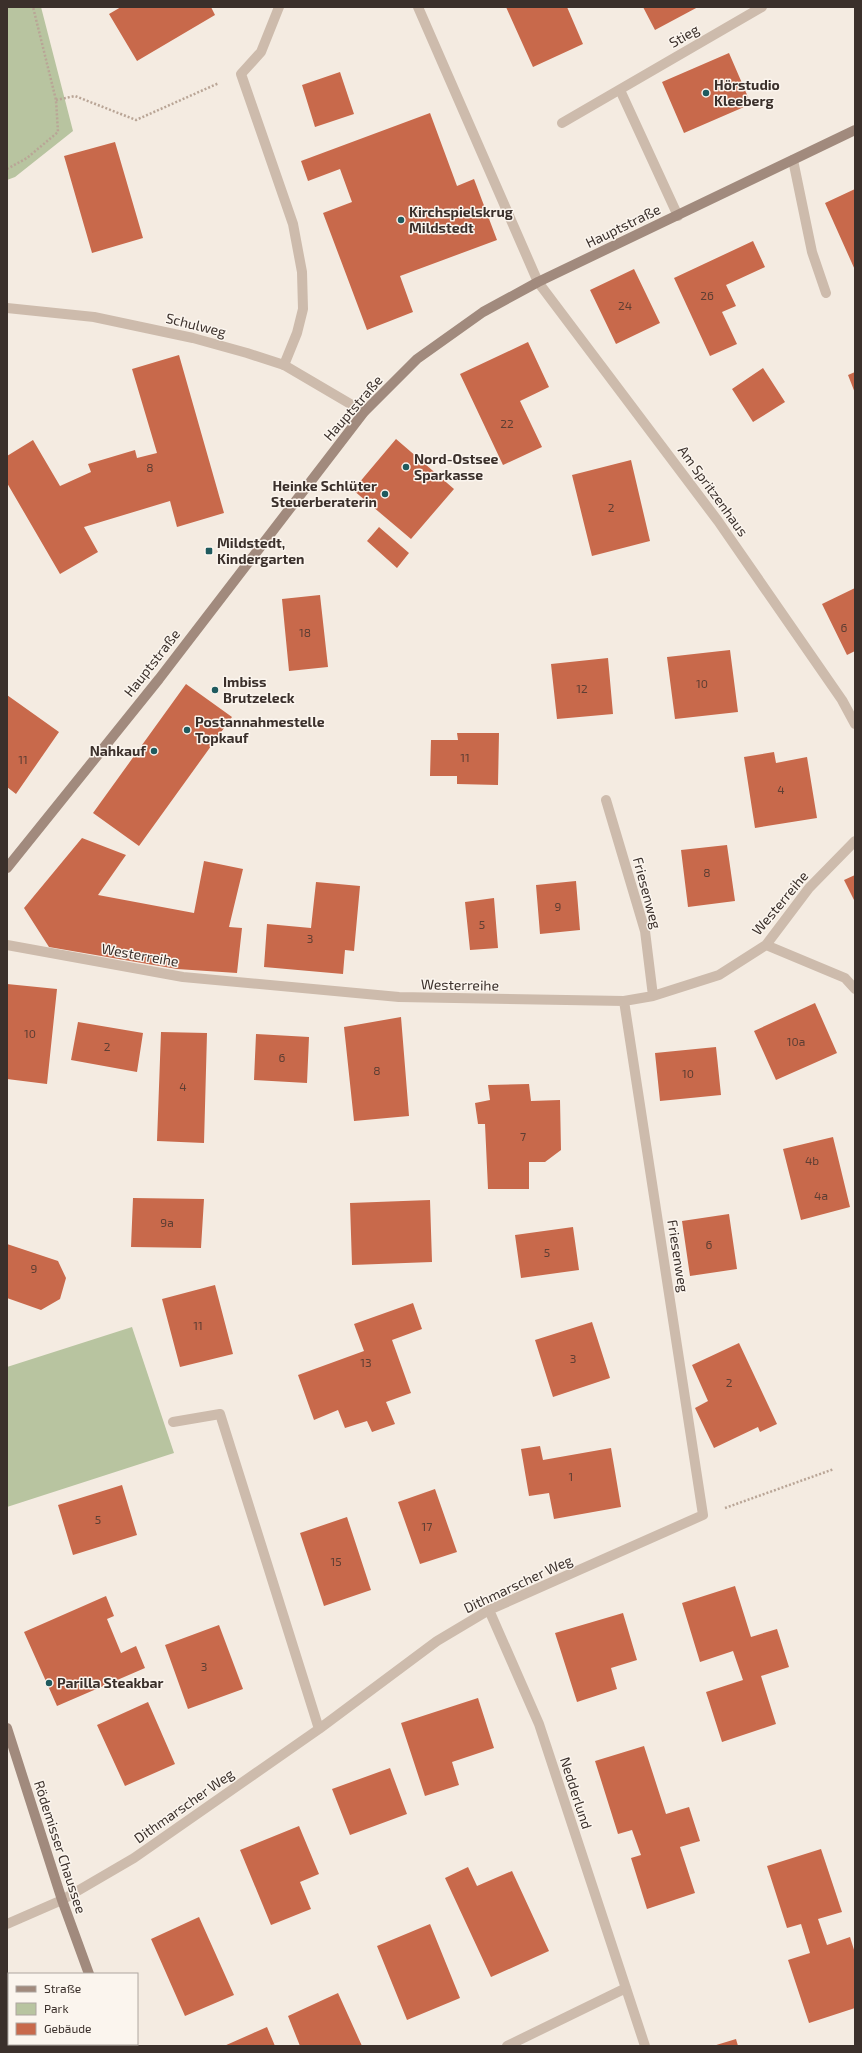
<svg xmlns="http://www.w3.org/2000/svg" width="862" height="2053" font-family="'Exo 2',sans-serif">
<rect width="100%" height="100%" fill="#f4ebe1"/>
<path fill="#b8c4a0" d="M 7,7 L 41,7 L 73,131 L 15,177 L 7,180 Z
M 132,1327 L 174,1453 L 7,1507 L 7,1367 Z"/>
<path fill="#c8694b" d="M 121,7 L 211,7 L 215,15 L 137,61 L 109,14 Z
M 506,7 L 567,7 L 583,44 L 533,67 Z
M 643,7 L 698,7 L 655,30 Z
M 729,53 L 751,104 L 684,133 L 662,82 Z
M 340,72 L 354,114 L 315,127 L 302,85 Z
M 430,113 L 457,186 L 474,179 L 497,240 L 400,276 L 413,312 L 367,330 L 323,213 L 352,202 L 340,169 L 308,181 L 301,161 Z
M 115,142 L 143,238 L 92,253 L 64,156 Z
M 855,189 L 855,270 L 825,203 Z
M 753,241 L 765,267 L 726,285 L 736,306 L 722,312 L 737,344 L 710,356 L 674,278 Z
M 634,269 L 660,323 L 616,344 L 590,290 Z
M 528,342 L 549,387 L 520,401 L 542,447 L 503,465 L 460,374 Z
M 179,355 L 224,513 L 177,527 L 170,501 L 84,527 L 98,552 L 60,574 L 7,483 L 7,456 L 33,440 L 60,486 L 91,472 L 88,464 L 135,450 L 137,458 L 157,453 L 132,369 Z
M 763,368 L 785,402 L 753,422 L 732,389 Z
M 855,372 L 855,393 L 848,375 Z
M 396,439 L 454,489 L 411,539 L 353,490 Z
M 631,460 L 650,541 L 592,556 L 572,475 Z
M 379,527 L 409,553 L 397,568 L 367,541 Z
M 855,588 L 855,651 L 847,655 L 822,604 Z
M 320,595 L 328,667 L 289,671 L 282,599 Z
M 730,650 L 738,712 L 675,719 L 667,657 Z
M 608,658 L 613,714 L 557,719 L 551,664 Z
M 186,684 L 232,717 L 139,846 L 93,813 Z
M 7,695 L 59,732 L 16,794 L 7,787 Z
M 457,733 L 499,733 L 498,785 L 457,784 L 457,776 L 430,776 L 431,740 L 458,740 Z
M 774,752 L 776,763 L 807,757 L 817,818 L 755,828 L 744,757 Z
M 82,838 L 126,855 L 98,895 L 194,913 L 204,861 L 243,869 L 229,927 L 242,928 L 237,973 L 177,969 L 49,947 L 24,908 Z
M 727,845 L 735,901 L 688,907 L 681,850 Z
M 855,875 L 855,902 L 844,880 Z
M 576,881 L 580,930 L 540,934 L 536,885 Z
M 316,882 L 360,886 L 354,951 L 345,950 L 343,974 L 264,967 L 267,924 L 311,928 Z
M 494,898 L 498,948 L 470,950 L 465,902 Z
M 7,984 L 57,989 L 47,1084 L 7,1079 Z
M 815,1003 L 837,1053 L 776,1080 L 754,1031 Z
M 401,1017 L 409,1116 L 354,1121 L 344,1027 Z
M 78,1022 L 143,1033 L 137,1072 L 71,1060 Z
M 161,1032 L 207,1033 L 204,1143 L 157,1141 Z
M 256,1034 L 309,1037 L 307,1083 L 254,1080 Z
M 716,1047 L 721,1095 L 660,1101 L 655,1053 Z
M 529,1084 L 531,1101 L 560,1100 L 561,1150 L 545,1162 L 529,1162 L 529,1189 L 488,1189 L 485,1124 L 478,1124 L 475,1103 L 490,1100 L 488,1085 Z
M 833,1137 L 850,1207 L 801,1220 L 783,1149 Z
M 133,1198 L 204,1199 L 201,1248 L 131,1247 Z
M 430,1200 L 432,1262 L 352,1265 L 350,1203 Z
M 729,1214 L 737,1269 L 690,1276 L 682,1221 Z
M 573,1227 L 579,1270 L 521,1278 L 515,1235 Z
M 7,1244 L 58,1261 L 66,1278 L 60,1299 L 41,1310 L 7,1298 Z
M 215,1285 L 233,1354 L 180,1367 L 162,1299 Z
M 413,1303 L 422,1329 L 392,1340 L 411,1393 L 386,1402 L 395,1424 L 372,1432 L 367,1421 L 345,1428 L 338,1410 L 314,1420 L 298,1375 L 364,1351 L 354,1324 Z
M 592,1322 L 610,1378 L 553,1397 L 535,1340 Z
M 739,1343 L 777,1424 L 760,1432 L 758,1427 L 714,1448 L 695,1408 L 708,1401 L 692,1365 Z
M 540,1446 L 543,1460 L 611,1448 L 621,1507 L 554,1519 L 549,1493 L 529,1496 L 521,1449 Z
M 122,1485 L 137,1535 L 73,1555 L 58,1505 Z
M 435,1489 L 457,1552 L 420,1564 L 398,1502 Z
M 347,1517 L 371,1590 L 324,1606 L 300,1533 Z
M 735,1586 L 751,1637 L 777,1629 L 789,1667 L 761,1676 L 776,1724 L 722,1742 L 706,1692 L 743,1680 L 733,1651 L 700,1662 L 682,1603 Z
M 106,1596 L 114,1616 L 107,1619 L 121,1653 L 136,1646 L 145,1668 L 57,1706 L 24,1632 Z
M 623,1613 L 637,1660 L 611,1668 L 617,1689 L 577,1702 L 555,1633 Z
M 219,1625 L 243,1689 L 188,1709 L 165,1645 Z
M 478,1698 L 494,1748 L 452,1762 L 459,1785 L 425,1796 L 401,1723 Z
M 148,1702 L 175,1764 L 125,1786 L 97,1725 Z
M 644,1746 L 666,1814 L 689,1807 L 700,1841 L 680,1847 L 695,1893 L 647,1909 L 631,1858 L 641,1855 L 632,1830 L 618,1834 L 595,1761 Z
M 390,1768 L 407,1814 L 350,1835 L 332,1789 Z
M 299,1826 L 319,1874 L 300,1882 L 311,1909 L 271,1925 L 240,1850 Z
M 821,1849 L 842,1912 L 818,1919 L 827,1945 L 850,1937 L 855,1953 L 855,2008 L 809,2023 L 788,1960 L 810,1953 L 801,1924 L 787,1928 L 767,1866 Z
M 468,1867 L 477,1886 L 512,1871 L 549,1951 L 491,1977 L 445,1878 Z
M 199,1917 L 234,1995 L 185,2016 L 151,1939 Z
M 430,1924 L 460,1998 L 407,2020 L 377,1946 Z
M 7,1993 L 9,1997 L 9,2044 L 30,2044 L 30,2046 L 7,2046 Z
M 338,1993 L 362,2046 L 300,2046 L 288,2016 Z
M 267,2027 L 275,2046 L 224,2046 Z
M 736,2039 L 738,2046 L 713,2046 Z"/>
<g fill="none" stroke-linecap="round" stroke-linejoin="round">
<path stroke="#b9a596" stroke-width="2.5" stroke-dasharray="2 2" stroke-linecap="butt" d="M 56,100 L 75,96 L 136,120 L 219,83
M 7,169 L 27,158 L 58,132 L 56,100 L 33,7
M 725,1508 L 834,1469"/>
<path stroke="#cdbbac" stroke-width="10" d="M 279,7 L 261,52 L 241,74 L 293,224 L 302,272 L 303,309 L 297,333 L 284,365
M 418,7 L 538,282
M 793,160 L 812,252 L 826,293"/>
<path stroke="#cdbbac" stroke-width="10" d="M 620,90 L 678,216
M 562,123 L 762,7
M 538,282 L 718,521 L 842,700 L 855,724
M 7,308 L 94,317 L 193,338 L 247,353 L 284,365 L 364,412
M 606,800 L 645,931 L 653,996
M 7,945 L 183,977 L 399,997 L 624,1001 L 653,996 L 719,975 L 766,945 L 809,888 L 855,841
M 766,945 L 845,978 L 855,989
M 173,1422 L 220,1414 L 319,1729
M 489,1610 L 539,1724 L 645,2046
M 7,1924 L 62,1900 L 134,1858 L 319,1729 L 437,1641 L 489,1610 L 703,1515 L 624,1001
M 507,2046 L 626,1988"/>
<path stroke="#a18a7d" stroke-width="10" d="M 7,868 L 159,679 L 364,412 L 417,359 L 483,312 L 538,282 L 855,130
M 7,1728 L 62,1900 L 89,1974
M 115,2044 L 116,2046"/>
</g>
<g fill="#1f5a5e" stroke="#fbf5ee" stroke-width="1.5">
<circle cx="706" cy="93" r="4"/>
<circle cx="401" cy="220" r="4"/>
<circle cx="406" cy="467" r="4"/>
<circle cx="385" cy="494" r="4"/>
<rect x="205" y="547" width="8" height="8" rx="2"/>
<circle cx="215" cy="690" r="4"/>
<circle cx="187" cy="730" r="4"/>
<circle cx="154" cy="751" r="4"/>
<circle cx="49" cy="1683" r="4"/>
</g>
<g text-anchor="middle" stroke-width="3" stroke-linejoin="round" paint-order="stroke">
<g font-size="12" fill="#5e3e33">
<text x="707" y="300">26</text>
<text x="625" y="310">24</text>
<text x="507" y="428">22</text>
<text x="150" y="472">8</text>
<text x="611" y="512">2</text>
<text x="844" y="632">6</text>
<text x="305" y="637">18</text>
<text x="702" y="688">10</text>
<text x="582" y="693">12</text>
<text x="465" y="762">11</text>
<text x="23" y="764">11</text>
<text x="781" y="794">4</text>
<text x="707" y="877">8</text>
<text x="558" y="911">9</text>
<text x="482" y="929">5</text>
<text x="310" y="943">3</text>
<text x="30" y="1038">10</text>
<text x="796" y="1046">10a</text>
<text x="107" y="1051">2</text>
<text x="282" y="1062">6</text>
<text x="377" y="1075">8</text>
<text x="688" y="1078">10</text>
<text x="183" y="1091">4</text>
<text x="523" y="1141">7</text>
<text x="812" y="1165">4b</text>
<text x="821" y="1200">4a</text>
<text x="167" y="1227">9a</text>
<text x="709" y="1249">6</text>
<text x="547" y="1257">5</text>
<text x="34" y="1273">9</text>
<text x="198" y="1330">11</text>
<text x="573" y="1363">3</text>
<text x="366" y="1367">13</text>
<text x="729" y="1387">2</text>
<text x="571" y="1481">1</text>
<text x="98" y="1524">5</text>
<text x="427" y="1531">17</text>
<text x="336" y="1566">15</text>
<text x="204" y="1671">3</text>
</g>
<g font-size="14" fill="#3b302b" stroke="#fbf5ee">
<text transform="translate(684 36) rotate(-30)" y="5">Stieg</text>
<text transform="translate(623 226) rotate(-26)" y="5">Hauptstraße</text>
<text transform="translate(196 325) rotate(14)" y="5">Schulweg</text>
<text transform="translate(353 408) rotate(-49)" y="5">Hauptstraße</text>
<text transform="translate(713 491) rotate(54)" y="5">Am Spritzenhaus</text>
<text transform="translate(152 663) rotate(-52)" y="5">Hauptstraße</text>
<text transform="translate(647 893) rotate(75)" y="5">Friesenweg</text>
<text transform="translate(780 903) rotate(-50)" y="5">Westerreihe</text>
<text transform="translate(140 955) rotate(10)" y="5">Westerreihe</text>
<text transform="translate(460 985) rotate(1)" y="5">Westerreihe</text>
<text transform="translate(678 1256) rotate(81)" y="5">Friesenweg</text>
<text transform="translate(518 1584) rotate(-25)" y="5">Dithmarscher Weg</text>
<text transform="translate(576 1793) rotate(72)" y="5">Nedderlund</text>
<text transform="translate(184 1806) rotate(-35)" y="5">Dithmarscher Weg</text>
<text transform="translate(60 1847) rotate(72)" y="5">Rödemisser Chaussee</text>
</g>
<g font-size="14" font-weight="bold" fill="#3b302b" stroke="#fbf5ee" text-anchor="start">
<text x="714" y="90">Hörstudio<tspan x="714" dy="16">Kleeberg</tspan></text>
<text x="409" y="217">Kirchspielskrug<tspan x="409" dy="16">Mildstedt</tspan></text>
<text x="414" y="464">Nord-Ostsee<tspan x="414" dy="16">Sparkasse</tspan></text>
<text x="377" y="491" text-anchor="end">Heinke Schlüter<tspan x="377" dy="16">Steuerberaterin</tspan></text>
<text x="217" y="548">Mildstedt,<tspan x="217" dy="16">Kindergarten</tspan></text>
<text x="223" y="687">Imbiss<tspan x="223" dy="16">Brutzeleck</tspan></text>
<text x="195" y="727">Postannahmestelle<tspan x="195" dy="16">Topkauf</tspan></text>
<text x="146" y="756" text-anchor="end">Nahkauf</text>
<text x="57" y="1688">Parilla Steakbar</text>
</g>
</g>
<rect width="862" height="2053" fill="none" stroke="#3b302b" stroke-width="16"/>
<rect x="8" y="1973" width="130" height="72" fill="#fbf5ee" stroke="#aea6a0"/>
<rect x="16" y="1986" width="20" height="6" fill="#a18a7d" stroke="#aea6a0"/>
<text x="44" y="1993" font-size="12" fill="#3b302b">Straße</text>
<rect x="16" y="2003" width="20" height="12" fill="#b8c4a0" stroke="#aea6a0"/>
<text x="44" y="2013" font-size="12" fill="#3b302b">Park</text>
<rect x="16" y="2023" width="20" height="12" fill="#c8694b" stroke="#aea6a0"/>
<text x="44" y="2033" font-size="12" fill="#3b302b">Gebäude</text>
</svg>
